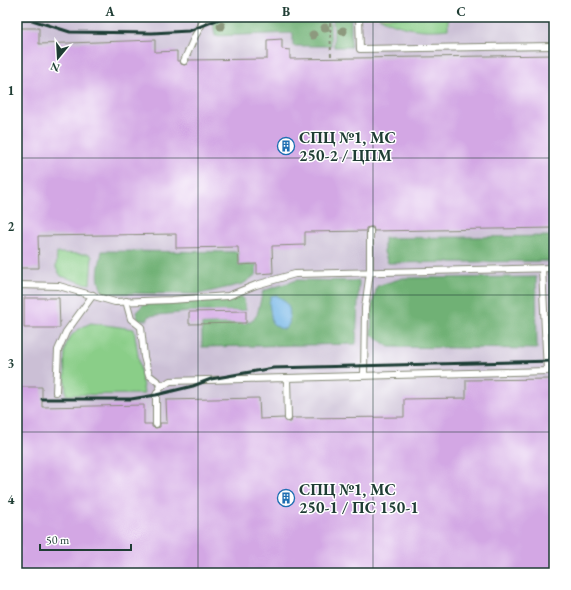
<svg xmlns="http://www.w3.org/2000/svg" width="571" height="590" font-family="'EB Garamond',serif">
<rect width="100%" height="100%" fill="#fff"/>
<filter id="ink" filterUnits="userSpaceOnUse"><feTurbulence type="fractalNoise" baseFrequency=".025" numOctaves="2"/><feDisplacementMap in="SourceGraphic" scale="8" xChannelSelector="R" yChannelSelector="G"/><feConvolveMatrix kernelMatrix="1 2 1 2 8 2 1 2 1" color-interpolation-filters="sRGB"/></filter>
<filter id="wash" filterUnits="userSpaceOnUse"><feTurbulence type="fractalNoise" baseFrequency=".012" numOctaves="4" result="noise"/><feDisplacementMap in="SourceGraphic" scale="16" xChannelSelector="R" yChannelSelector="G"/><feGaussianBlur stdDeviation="0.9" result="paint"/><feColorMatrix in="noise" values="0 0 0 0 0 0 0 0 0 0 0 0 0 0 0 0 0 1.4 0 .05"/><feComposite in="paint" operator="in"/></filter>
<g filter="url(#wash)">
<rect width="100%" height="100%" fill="#f2ddbf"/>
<path fill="#cbbfd5" d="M 17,17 L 554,17 L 554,573 L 17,573 Z"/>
<path fill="#8ace88" stroke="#54865e" d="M 379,17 L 448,17 L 448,29 C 424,32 400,29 379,17 Z
M 57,253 L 90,254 L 92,257 L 90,284 L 83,283 L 61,276 L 56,268 Z
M 91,323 L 134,329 L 144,394 L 66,395 C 66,383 62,352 67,342 C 72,332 82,327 91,323 Z"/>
<path fill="#6fb174" stroke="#477754" d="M 224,17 L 330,17 L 331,46 L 293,46 L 293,33 L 215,36 L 213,22 Z
M 333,17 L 351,17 L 351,47 L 334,47 Z
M 554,236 L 554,261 L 388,263 L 384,252 L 384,238 Z
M 102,251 L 239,252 L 239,265 L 257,264 L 257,274 L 243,284 L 199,294 L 103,293 C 95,277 99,268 102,251 Z
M 536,277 L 537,349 L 389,347 L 371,334 L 372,306 L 377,286 L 403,278 Z
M 297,280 L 359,281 L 356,344 L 202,347 L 202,324 L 251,322 L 257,315 L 263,291 Z
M 238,296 L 242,297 L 244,299 L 246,311 L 189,312 L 148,316 L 148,320 L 138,320 L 136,312 L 144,304 L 227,300 Z"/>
<path fill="#70b3e5" stroke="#48788c" d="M 276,295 C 290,303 291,309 289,324 L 285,329 L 279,328 L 272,323 L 269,303 L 271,296 Z"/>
<g id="blocks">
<path fill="#d3a7e4" d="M 17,28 L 39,28 L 39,44 L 155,40 L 155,52 L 177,51 L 177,61 L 180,61 L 181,64 L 184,65 L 187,64 L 189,60 L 267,59 L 267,40 L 282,39 L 282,49 L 290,50 L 290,59 L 554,55 L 554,228 L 374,231 L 373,227 L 370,227 L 366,228 L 366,231 L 305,232 L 305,245 L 272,246 L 273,273 L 257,274 L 257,264 L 239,265 L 238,247 L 176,248 L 176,234 L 38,236 L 39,268 L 17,268 Z
M 24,298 L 59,298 L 60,328 L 24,328 Z
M 246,311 L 246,323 L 189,324 L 189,312 Z
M 554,379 L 554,573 L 17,573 L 17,387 L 42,387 L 42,407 L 144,405 L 144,424 L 152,424 L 152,427 L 156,428 L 160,427 L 160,423 L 167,423 L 166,400 L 259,398 L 260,419 L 284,418 L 288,422 L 291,422 L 292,418 L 404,417 L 404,399 L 466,398 L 466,380 Z"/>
</g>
</g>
<g filter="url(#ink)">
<use href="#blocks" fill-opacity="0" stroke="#888d7a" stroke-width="1"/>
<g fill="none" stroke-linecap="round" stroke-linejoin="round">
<g stroke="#888d7a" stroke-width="8">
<path id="service" d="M 359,17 L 360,49 L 554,46
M 184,61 L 195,36 L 206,17
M 17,285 L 59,286 L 115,302 L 171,300 L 228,296 L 256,285 L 295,274 L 554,268
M 126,301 L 131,319 L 141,327 L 144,357 L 149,375 L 163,386
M 364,375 L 365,308 L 370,272 L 370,231
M 287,378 L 288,418
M 56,392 L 58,350 L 66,332 L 93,295
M 156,424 L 156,395 L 160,388 L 170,381 L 547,371 L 542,269"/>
</g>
<path stroke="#888d7a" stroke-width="2" stroke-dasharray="3 3" stroke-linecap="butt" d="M 330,17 L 331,58"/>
<use href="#service" stroke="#fff" stroke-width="6"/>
<path stroke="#1f3d34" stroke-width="3" d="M 17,20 L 32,20 L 70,32 L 152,33 L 189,31 L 224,17
M 42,399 L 131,399 L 156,395 L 193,386 L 211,379 L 273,368 L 554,361"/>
</g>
<g fill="#8d997e">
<circle cx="221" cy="26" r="4.5"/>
<circle cx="325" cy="28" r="4.5"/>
<circle cx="343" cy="31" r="4.5"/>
<circle cx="313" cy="35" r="4.5"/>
</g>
</g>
<path fill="none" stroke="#1f3d34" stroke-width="1" stroke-opacity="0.55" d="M 198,17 L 198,573M 373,17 L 373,573M 17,158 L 554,158M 17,295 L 554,295M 17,432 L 554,432"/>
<defs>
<g id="building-ring" transform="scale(0.9)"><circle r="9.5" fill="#fff" stroke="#1f6fb2" stroke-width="1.5"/><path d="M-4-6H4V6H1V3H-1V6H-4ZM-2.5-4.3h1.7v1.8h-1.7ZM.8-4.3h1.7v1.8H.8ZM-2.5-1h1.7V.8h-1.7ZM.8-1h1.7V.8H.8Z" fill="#1f6fb2"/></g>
</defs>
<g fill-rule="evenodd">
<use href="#building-ring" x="286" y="146"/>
<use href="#building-ring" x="286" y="498"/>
</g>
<g text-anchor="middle" stroke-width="3" stroke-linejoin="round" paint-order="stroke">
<g font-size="16" font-weight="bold" fill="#1f3d34" stroke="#fff" text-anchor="start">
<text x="299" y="143">СПЦ №1, МС<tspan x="299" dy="18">250-2 / ЦПМ</tspan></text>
<text x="299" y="495">СПЦ №1, МС<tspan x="299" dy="18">250-1 / ПС 150-1</tspan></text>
</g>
</g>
<rect width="571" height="590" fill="none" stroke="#fff" stroke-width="44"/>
<g transform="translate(58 58) rotate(198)" stroke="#ffffff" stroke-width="3" paint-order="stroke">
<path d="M0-3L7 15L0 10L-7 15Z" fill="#1f3d34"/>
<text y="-6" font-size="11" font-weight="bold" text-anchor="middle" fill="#1f3d34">N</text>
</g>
<path d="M40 544v6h91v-6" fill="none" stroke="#1f3d34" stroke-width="2"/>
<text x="46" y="544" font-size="12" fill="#1f3d34" stroke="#ffffff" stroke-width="3" paint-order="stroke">50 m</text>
<rect x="22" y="22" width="527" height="546" fill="none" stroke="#1f3d34" stroke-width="1.5"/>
<g font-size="13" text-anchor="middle" font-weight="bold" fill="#1f3d34">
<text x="110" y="16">A</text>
<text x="286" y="16">B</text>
<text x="461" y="16">C</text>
<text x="11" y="95">1</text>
<text x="11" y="231">2</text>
<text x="11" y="368">3</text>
<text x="11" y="504">4</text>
</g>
</svg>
